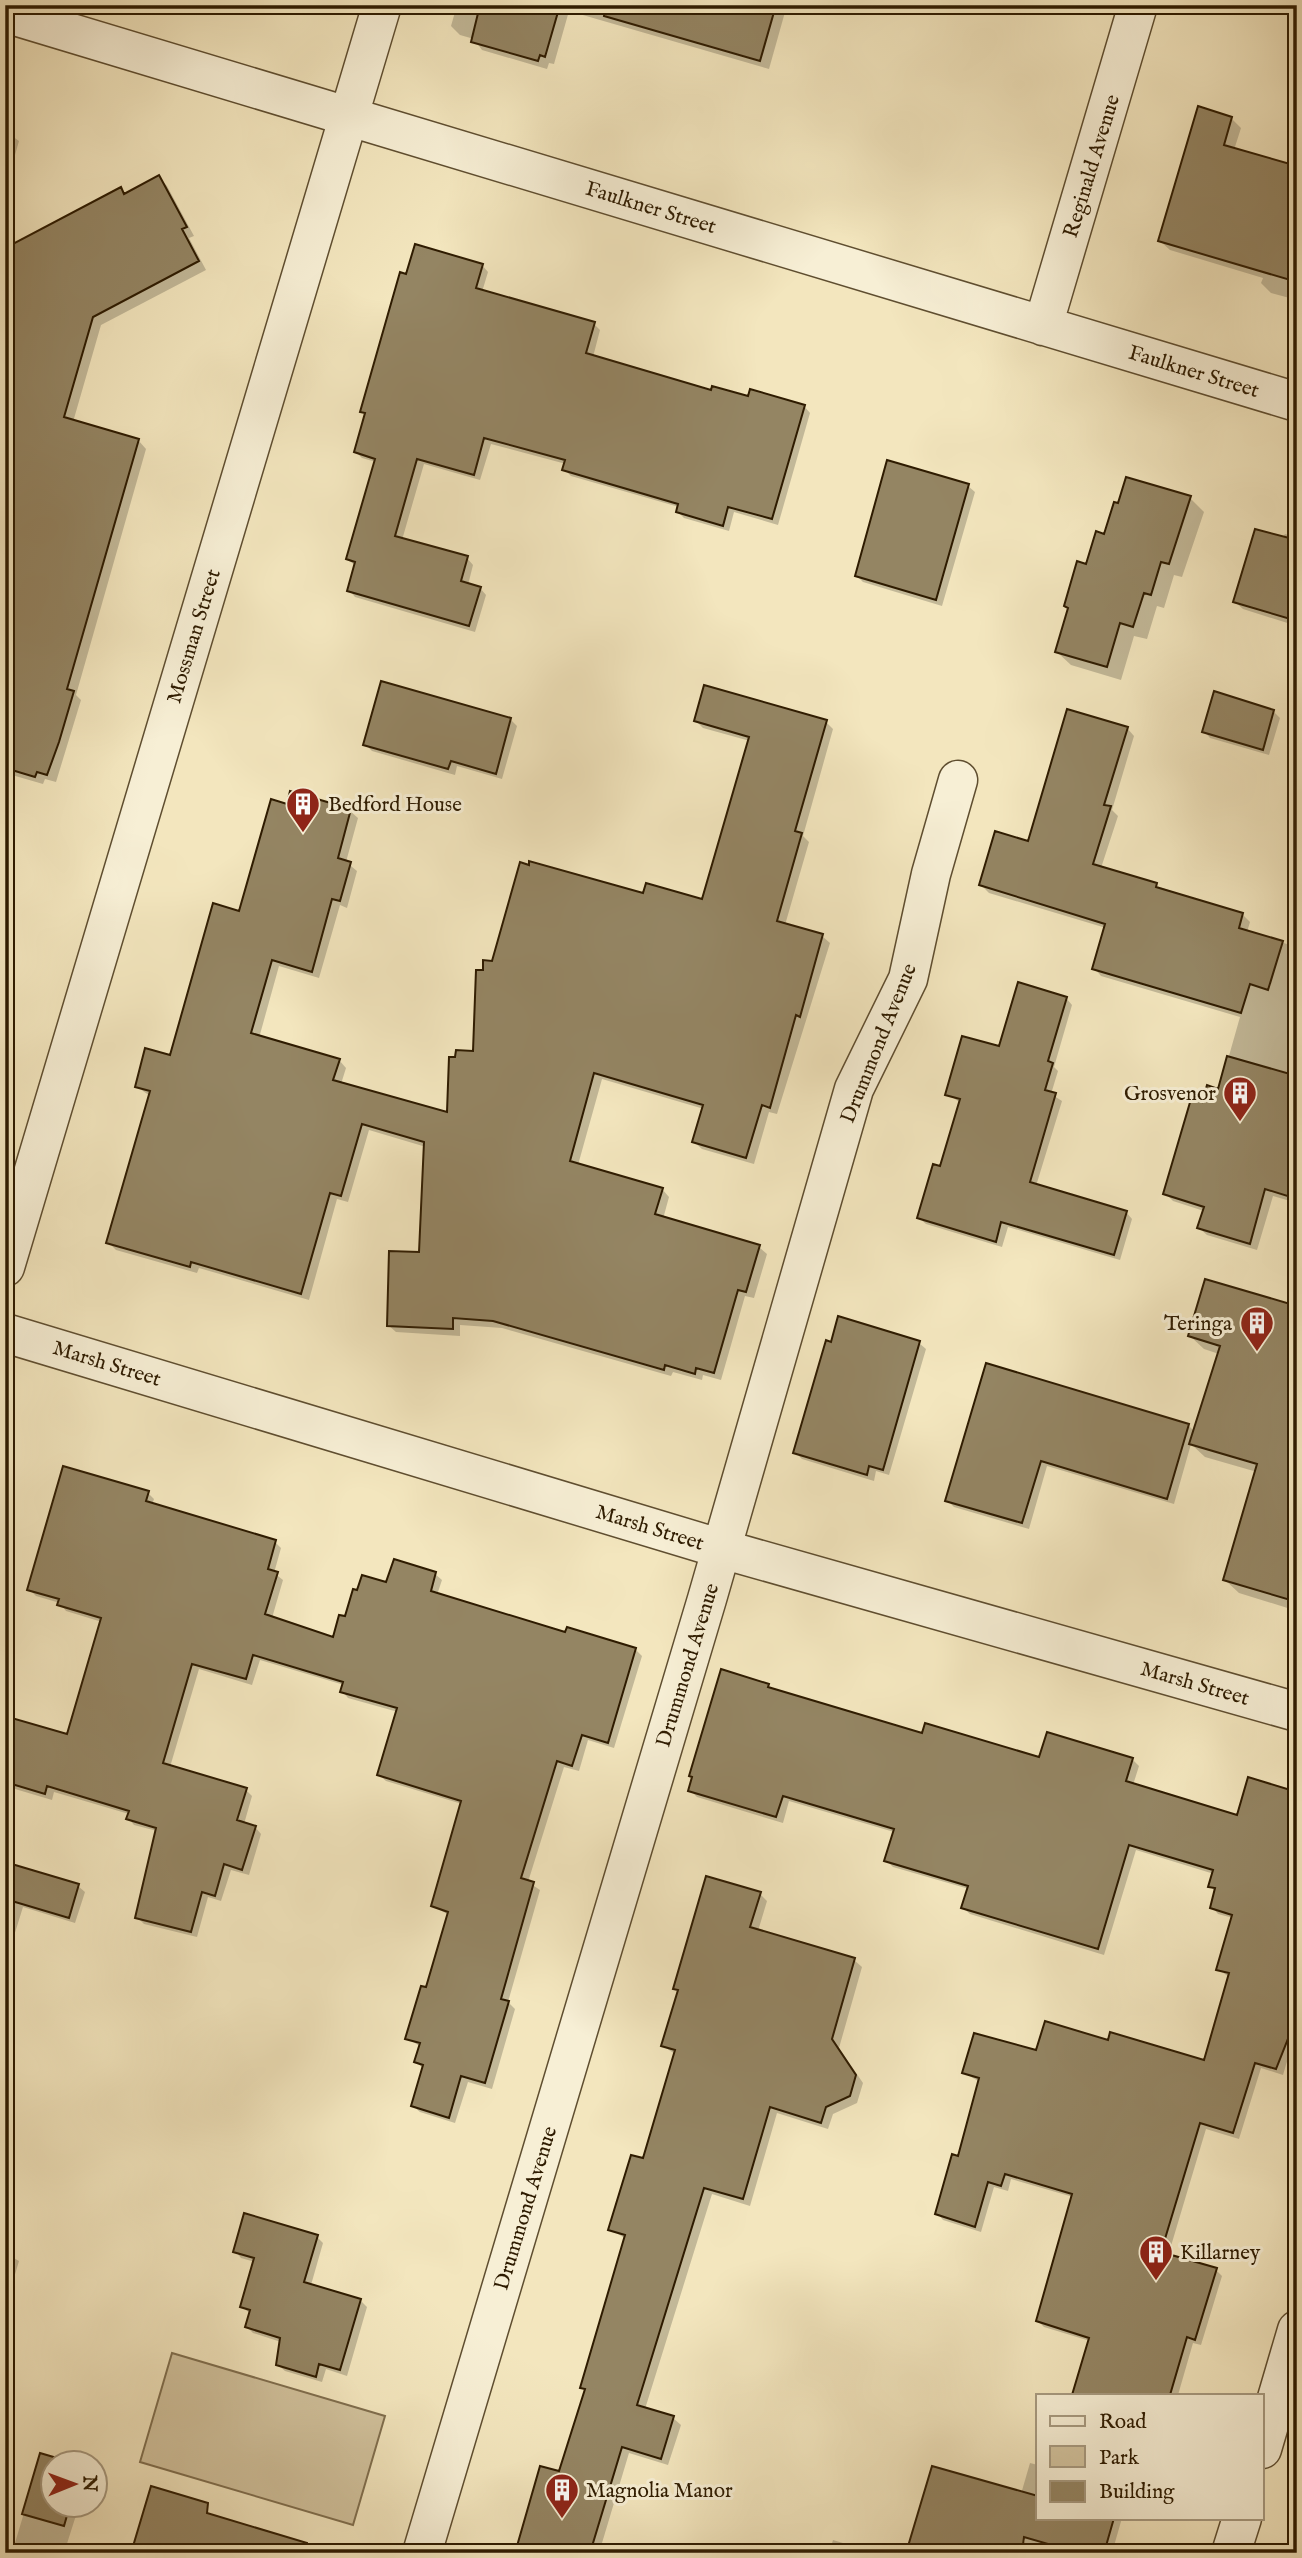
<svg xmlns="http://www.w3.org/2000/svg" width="1302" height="2558" font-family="'IM FELL English',serif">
<rect width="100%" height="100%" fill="#f3e6be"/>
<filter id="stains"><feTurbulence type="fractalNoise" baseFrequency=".00286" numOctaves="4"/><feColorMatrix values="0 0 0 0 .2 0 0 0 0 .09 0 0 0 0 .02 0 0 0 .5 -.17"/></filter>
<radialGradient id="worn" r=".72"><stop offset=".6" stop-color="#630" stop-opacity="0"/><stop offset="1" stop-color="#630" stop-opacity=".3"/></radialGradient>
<path fill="#d2c39e" stroke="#806f4f" stroke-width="2" d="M 172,2353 L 385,2416 L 353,2525 L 140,2462 Z"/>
<path fill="#0003" d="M 457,5 L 787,5 L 769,69 L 569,11 L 554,64 L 549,63 L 547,69 L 482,50 L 474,39 L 460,35 L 451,26 Z
M 1297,51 L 1297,75 L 1291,70 Z
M 1231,118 L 1241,128 L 1234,150 L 1295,167 L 1297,160 L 1297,300 L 1271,293 L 1261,283 L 1263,278 L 1170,250 L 1160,241 Z
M 5,131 L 19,141 L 5,190 Z
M 159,177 L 167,186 L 194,236 L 189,238 L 206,270 L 101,325 L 73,422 L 138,440 L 146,449 L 76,695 L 81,700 L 56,782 L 45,779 L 43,784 L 5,773 L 5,250 L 121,189 L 126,195 Z
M 482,265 L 488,272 L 482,292 L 594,324 L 600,330 L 593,357 L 712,392 L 804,406 L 810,413 L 778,525 L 734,512 L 729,531 L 684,518 L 678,512 L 679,507 L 571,476 L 564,469 L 566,464 L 491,444 L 480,480 L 424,464 L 402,540 L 467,558 L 473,565 L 468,585 L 480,588 L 486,595 L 475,632 L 355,597 L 349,590 L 356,566 L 347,559 L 376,462 L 362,458 L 356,452 L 366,416 L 362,411 L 407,276 Z
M 968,486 L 975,492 L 942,606 L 863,582 L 857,576 Z
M 1190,498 L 1204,512 L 1182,577 L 1174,575 L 1164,608 L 1157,606 L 1147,639 L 1134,636 L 1121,680 L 1071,665 L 1057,652 L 1087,566 L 1105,536 Z
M 1285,534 L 1297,537 L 1297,626 L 1243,609 L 1235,602 Z
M 1273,711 L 1280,718 L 1269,755 L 1210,738 L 1204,731 Z
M 510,719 L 517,726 L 502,779 L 457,766 L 455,775 L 372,751 L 365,744 Z
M 696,721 L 826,722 L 833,729 L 803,836 L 809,842 L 785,925 L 822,936 L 830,943 L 777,1114 L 769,1112 L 754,1164 L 702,1149 L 694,1142 L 704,1109 L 602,1079 L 578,1165 L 662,1189 L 669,1197 L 663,1219 L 759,1247 L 767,1254 L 754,1298 L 745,1296 L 721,1380 L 703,1375 L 702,1380 L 673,1372 L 671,1376 L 502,1328 L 460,1325 L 460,1336 L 396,1332 L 388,1325 L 420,1254 L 426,1147 L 369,1130 L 348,1202 L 337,1199 L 309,1300 L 199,1268 L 197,1273 L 116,1250 L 108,1242 L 150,1096 L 136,1086 L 171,1057 L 288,806 L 350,811 L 358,818 L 346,862 L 357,871 L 347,908 L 340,905 L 319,978 L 279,966 L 259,1038 L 339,1060 L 346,1068 L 341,1084 L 448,1115 L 474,1053 L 484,972 L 493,962 L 644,896 L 703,902 L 750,741 L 703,728 Z
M 1127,728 L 1134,736 L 1112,810 L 1118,816 L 1101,868 L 1242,914 L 1250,922 L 1247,932 L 1297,947 L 1297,1203 L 1273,1196 L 1257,1250 L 1207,1235 L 1199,1228 L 1204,1211 L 1173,1201 L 1165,1193 L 1203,1104 L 1219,1091 L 1240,1017 L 1101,976 L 1094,968 L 1106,928 L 989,893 L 981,885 L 1029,843 Z
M 1066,998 L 1072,1005 L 1054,1067 L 1058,1071 L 1051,1094 L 1062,1101 L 1036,1186 L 1126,1212 L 1132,1219 L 1120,1260 L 1008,1227 L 1002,1247 L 926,1224 L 919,1218 L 941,1168 L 961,1103 L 947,1094 Z
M 1297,1308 L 1297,1611 L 1239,1593 L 1225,1580 L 1257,1472 L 1205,1457 L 1191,1444 L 1174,1504 L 1047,1466 L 1029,1529 L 954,1507 L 947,1500 L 987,1365 L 1188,1425 L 1195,1432 L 1219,1354 L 1204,1349 L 1190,1336 Z
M 919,1343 L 926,1349 L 889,1475 L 876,1471 L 874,1481 L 802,1459 L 795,1452 Z
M 148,1493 L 154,1499 L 152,1505 L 275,1542 L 281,1548 L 274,1573 L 283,1580 L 272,1618 L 334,1639 L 346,1618 L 388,1584 L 435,1574 L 442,1580 L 437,1595 L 566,1635 L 635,1649 L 642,1656 L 614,1748 L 588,1740 L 579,1771 L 564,1767 L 528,1882 L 540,1890 L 508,2002 L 515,2009 L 492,2089 L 468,2082 L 455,2123 L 420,2112 L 413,2106 L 423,2068 L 416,2062 L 421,2047 L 407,2038 L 427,1989 L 449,1915 L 433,1906 L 462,1804 L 386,1781 L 379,1775 L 398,1712 L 348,1698 L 342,1691 L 344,1685 L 260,1660 L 252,1685 L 199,1669 L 170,1767 L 246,1790 L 252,1796 L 244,1824 L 255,1827 L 261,1834 L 249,1875 L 231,1870 L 221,1901 L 208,1897 L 197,1937 L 144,1924 L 137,1917 L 157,1831 L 134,1825 L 128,1818 L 129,1814 L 54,1792 L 52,1800 L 5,1786 L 5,1718 L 68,1737 L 102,1622 L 66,1611 L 60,1603 L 36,1596 L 29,1589 Z
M 768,1685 L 774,1691 L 923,1735 L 1040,1759 L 1132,1759 L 1139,1766 L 1133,1785 L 1238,1817 L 1297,1794 L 1297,2042 L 1295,2049 L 1291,2048 L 1283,2075 L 1261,2068 L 1239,2139 L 1206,2129 L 1168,2256 L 1216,2270 L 1222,2276 L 1201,2345 L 1193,2343 L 1178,2395 L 1080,2395 L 1075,2390 L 1090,2341 L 1044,2327 L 1038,2321 L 1073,2197 L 1011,2179 L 1008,2191 L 994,2187 L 981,2232 L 943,2220 L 937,2213 L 959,2158 L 980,2082 L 964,2073 L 1037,2052 L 1109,2042 L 1205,2062 L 1229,1977 L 1218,1969 L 1233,1918 L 1218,1914 L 1212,1907 L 1216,1892 L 1210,1886 L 1214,1874 L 1136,1850 L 1104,1955 L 970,1914 L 963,1908 L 969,1889 L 893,1867 L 886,1860 L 894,1832 L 789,1801 L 783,1823 L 697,1797 L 690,1790 Z
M 5,1864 L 78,1886 L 85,1892 L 75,1923 L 23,1907 L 14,1936 L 5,1934 Z
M 760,1894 L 767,1901 L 758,1931 L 854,1960 L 862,1967 L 839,2048 L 863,2083 L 857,2103 L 833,2114 L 828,2129 L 777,2113 L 750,2206 L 712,2194 L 645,2409 L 673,2418 L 681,2425 L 668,2465 L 629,2453 L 599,2553 L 517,2553 L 560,2474 L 586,2392 L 582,2388 L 626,2239 L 610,2229 L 644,2160 L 675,2054 L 663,2046 L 679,1992 L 675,1988 Z
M 317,2237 L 323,2243 L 311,2285 L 360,2300 L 367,2307 L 347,2376 L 326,2369 L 322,2382 L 285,2371 L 278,2365 L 281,2342 L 253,2333 L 247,2327 L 251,2314 L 242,2307 L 255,2262 L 241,2258 L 235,2251 Z
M 5,2253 L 19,2261 L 5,2308 Z
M 41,2456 L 68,2464 L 52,2464 L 52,2506 L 79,2506 L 64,2553 L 12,2553 Z
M 1030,2463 L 1038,2465 L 1038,2518 L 1122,2518 L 1112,2553 L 1067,2553 L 1050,2548 L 1053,2553 L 1021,2553 L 1025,2540 L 998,2532 L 1021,2494 Z
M 833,2540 L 876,2553 L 829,2553 Z"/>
<path fill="#948563" stroke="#2e1b00" stroke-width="2" d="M 480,5 L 560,5 L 545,57 L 540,55 L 538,61 L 471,42 Z
M 606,5 L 776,5 L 760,61 L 604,16 Z
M 1198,106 L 1232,117 L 1224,145 L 1297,166 L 1297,282 L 1158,241 Z
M 159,175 L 187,227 L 182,229 L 199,261 L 93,317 L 64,417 L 139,439 L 67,689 L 74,691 L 59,742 L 47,775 L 37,772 L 35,777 L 5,768 L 5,248 L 121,187 L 124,194 Z
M 415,244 L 483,264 L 476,288 L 595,322 L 586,353 L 711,390 L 712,386 L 748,396 L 750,389 L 805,405 L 772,519 L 728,507 L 723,526 L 676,512 L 678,504 L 562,470 L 565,460 L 484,438 L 474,475 L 417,459 L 395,536 L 468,556 L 461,581 L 481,587 L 469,626 L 347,591 L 355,562 L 346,559 L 375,459 L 354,452 L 365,413 L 360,412 L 400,272 L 406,274 Z
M 887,460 L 969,484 L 936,600 L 855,576 Z
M 1126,477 L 1191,496 L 1169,564 L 1161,562 L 1151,595 L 1144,593 L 1133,627 L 1120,623 L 1107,667 L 1055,652 L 1068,608 L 1064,606 L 1077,561 L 1086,564 L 1096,531 L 1104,534 L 1114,502 L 1118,503 Z
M 1255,529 L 1297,540 L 1297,621 L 1233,602 Z
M 381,681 L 511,718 L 496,774 L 451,761 L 448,769 L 363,745 Z
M 704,685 L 827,720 L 795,831 L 802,833 L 777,921 L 823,934 L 800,1017 L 796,1015 L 770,1108 L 762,1105 L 746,1158 L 692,1142 L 703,1105 L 594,1073 L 570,1161 L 663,1188 L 655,1214 L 760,1245 L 746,1292 L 738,1290 L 714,1373 L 696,1368 L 695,1374 L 665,1365 L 664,1370 L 493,1321 L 453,1318 L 453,1329 L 387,1326 L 389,1251 L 419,1252 L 424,1142 L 362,1124 L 341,1196 L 330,1193 L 301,1294 L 191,1262 L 190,1267 L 106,1243 L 150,1091 L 135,1087 L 145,1048 L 170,1055 L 213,903 L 239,911 L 271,799 L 287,804 L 290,791 L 351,809 L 338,858 L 351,862 L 340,901 L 332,899 L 312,972 L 272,960 L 251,1033 L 340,1059 L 333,1080 L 447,1112 L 449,1057 L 455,1057 L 456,1050 L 473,1051 L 476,970 L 483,970 L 483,960 L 492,961 L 520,862 L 529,865 L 529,861 L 643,893 L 646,883 L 702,899 L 749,737 L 694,721 Z
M 1214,691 L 1274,710 L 1263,750 L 1202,732 Z
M 1067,709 L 1128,727 L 1104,805 L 1111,806 L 1093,864 L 1157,883 L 1156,887 L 1243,913 L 1239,928 L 1283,941 L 1268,990 L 1250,984 L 1241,1013 L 1092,969 L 1105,924 L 979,885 L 995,831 L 1028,841 Z
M 1018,982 L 1067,997 L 1048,1061 L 1053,1063 L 1045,1090 L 1056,1093 L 1030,1182 L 1127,1211 L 1114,1255 L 1001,1222 L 996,1242 L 917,1218 L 933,1164 L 940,1166 L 960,1099 L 945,1095 L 962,1036 L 999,1046 Z
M 1227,1056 L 1297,1076 L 1297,1199 L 1265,1189 L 1250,1244 L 1197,1228 L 1204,1207 L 1163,1194 L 1191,1099 L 1202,1102 L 1207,1085 L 1218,1089 Z
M 1205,1279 L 1297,1306 L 1297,1602 L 1223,1580 L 1257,1464 L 1189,1444 L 1220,1346 L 1188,1336 Z
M 838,1316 L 920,1341 L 883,1470 L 869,1466 L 867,1475 L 793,1453 L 826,1340 L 831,1342 Z
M 986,1363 L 1189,1424 L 1167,1499 L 1041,1461 L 1022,1523 L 945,1501 Z
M 63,1466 L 149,1491 L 146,1501 L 276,1540 L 268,1569 L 278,1572 L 265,1614 L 333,1637 L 339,1615 L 345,1616 L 353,1589 L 357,1590 L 362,1575 L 386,1582 L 394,1559 L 436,1572 L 431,1591 L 565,1632 L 567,1627 L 636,1648 L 608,1743 L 582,1735 L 572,1766 L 557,1761 L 521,1878 L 534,1882 L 501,1999 L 509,2001 L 485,2083 L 461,2076 L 449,2118 L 411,2106 L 423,2065 L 414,2062 L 420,2043 L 405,2039 L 421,1986 L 426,1987 L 448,1912 L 431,1906 L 461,1801 L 377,1775 L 397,1708 L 340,1692 L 343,1682 L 253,1655 L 246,1679 L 192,1664 L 163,1763 L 247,1788 L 237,1820 L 256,1826 L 242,1870 L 224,1864 L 215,1896 L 202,1892 L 191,1932 L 135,1918 L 156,1828 L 126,1819 L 129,1811 L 47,1786 L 45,1794 L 5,1782 L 5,1716 L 67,1734 L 101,1618 L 57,1605 L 59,1599 L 27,1590 Z
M 721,1669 L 769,1684 L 768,1687 L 922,1733 L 925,1723 L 1039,1757 L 1047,1732 L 1133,1758 L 1126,1781 L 1237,1815 L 1248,1777 L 1297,1792 L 1297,2016 L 1276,2069 L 1255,2063 L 1233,2133 L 1200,2123 L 1161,2252 L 1217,2268 L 1195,2340 L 1187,2337 L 1170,2395 L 1072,2395 L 1089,2338 L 1036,2321 L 1072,2194 L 1005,2174 L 1001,2186 L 988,2182 L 975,2227 L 935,2214 L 952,2154 L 958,2156 L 979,2078 L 962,2073 L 974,2033 L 1036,2050 L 1045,2021 L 1108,2040 L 1110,2032 L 1204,2060 L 1229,1973 L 1216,1970 L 1232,1915 L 1210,1908 L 1215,1888 L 1208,1887 L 1213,1870 L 1129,1845 L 1098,1949 L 961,1908 L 968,1886 L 884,1861 L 894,1829 L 783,1796 L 776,1817 L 688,1791 L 692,1777 L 689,1776 Z
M 5,1862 L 79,1884 L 69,1918 L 5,1899 Z
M 706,1876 L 761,1892 L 750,1927 L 855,1958 L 832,2039 L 856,2075 L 850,2096 L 826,2107 L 821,2123 L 770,2107 L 743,2199 L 704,2188 L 637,2405 L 674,2416 L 661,2459 L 622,2447 L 590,2553 L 515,2553 L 540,2466 L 559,2471 L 585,2389 L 580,2388 L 625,2235 L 608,2230 L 631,2155 L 643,2158 L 675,2050 L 661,2046 L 678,1990 L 673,1989 Z
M 244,2213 L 318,2235 L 304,2282 L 361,2299 L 340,2370 L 319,2364 L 316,2377 L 276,2365 L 280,2338 L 245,2327 L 250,2310 L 240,2307 L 254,2258 L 233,2252 Z
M 40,2453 L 74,2463 L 52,2463 L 52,2505 L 70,2505 L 64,2526 L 22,2514 Z
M 932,2466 L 1038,2496 L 1038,2518 L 1114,2518 L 1104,2553 L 1079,2553 L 1024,2537 L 1022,2553 L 906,2553 Z
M 151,2486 L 208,2503 L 207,2513 L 307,2543 L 306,2553 L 131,2553 Z"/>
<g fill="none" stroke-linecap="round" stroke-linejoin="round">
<g stroke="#5f4e30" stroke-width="41">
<path id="minor" d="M 5,13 L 1297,402
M 1043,326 L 1138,5
M 5,1267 L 382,5
M 5,1333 L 722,1549 L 1297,1712
M 1262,2449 L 1297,2330
M 422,2553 L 707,1599 L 854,1089 L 908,979 L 931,874 L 958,780
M 1231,2553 L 1242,2518"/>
</g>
<use href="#minor" stroke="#f7efd5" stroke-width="38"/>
</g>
<defs>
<g id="building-pin" transform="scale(1.75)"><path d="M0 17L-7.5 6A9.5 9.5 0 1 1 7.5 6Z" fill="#8f2418" stroke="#f7efd5"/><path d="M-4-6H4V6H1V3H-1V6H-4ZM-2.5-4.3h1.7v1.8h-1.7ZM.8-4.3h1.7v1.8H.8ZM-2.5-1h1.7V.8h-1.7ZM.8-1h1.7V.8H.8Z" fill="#fff"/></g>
</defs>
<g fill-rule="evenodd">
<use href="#building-pin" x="303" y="804"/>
<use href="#building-pin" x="1240" y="1093"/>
<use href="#building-pin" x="1257" y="1323"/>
<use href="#building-pin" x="1156" y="2252"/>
<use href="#building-pin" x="562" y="2490"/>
</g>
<g text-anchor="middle" stroke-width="6" stroke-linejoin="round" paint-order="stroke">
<g font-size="21" fill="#2e1b00" stroke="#f7efd5">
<text transform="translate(1091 166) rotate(-73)" y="7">Reginald Avenue</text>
<text transform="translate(651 207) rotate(17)" y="7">Faulkner Street</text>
<text transform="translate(1194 371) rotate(17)" y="7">Faulkner Street</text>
<text transform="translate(193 636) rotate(-73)" y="7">Mossman Street</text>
<text transform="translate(878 1043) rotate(-68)" y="7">Drummond Avenue</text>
<text transform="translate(107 1363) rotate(17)" y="7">Marsh Street</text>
<text transform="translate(650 1527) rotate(17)" y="7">Marsh Street</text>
<text transform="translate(687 1665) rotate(-73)" y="7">Drummond Avenue</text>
<text transform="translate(1195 1683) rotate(16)" y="7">Marsh Street</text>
<text transform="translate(525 2208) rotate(-73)" y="7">Drummond Avenue</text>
</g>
<g font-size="21" fill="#2e1b00" stroke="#f7efd5" text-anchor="start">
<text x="328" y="811">Bedford House</text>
<text x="1216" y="1100" text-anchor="end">Grosvenor</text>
<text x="1232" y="1330" text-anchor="end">Teringa</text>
<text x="1180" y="2259">Killarney</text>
<text x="586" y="2497">Magnolia Manor</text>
</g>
</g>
<rect width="1302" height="2558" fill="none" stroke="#f3e6be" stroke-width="28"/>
<rect x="7" y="7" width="1288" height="2544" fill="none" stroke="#2e1b00" stroke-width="3.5"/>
<rect x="14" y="14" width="1274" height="2530" fill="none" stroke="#2e1b00" stroke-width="2"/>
<rect x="1036" y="2394" width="228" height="126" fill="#f7efd5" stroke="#a79a80" stroke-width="2"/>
<rect x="1050" y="2416" width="35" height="10" fill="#f7efd5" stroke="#a79a80" stroke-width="2"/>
<text x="1099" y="2428" font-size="21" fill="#2e1b00">Road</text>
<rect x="1050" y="2446" width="35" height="21" fill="#d2c39e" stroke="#a79a80" stroke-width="2"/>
<text x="1099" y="2464" font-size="21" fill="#2e1b00">Park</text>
<rect x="1050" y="2481" width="35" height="21" fill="#948563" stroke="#a79a80" stroke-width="2"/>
<text x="1099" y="2498" font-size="21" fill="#2e1b00">Building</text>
<g transform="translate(74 2484) rotate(89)"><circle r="33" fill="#f7efd5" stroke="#a79a80" stroke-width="2"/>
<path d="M0-5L12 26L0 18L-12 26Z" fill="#8f2418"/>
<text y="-10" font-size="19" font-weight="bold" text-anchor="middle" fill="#2e1b00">N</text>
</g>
<rect width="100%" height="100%" filter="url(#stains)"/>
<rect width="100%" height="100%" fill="url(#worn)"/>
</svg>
